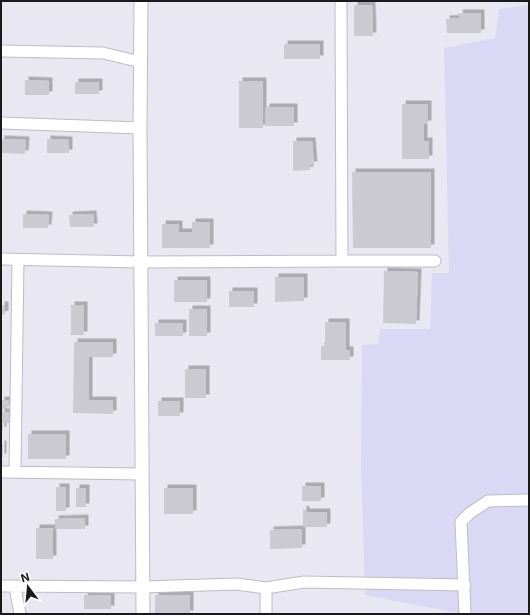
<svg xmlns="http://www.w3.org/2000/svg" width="530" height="615" font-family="Inter,sans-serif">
<defs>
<filter id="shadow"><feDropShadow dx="3.5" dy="-3.5" stdDeviation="0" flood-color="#0004"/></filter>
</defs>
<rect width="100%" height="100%" fill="#e9e8f2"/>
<path fill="#dbd8f5" d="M 529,5 L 529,614 L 463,614 L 365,595 L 361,467 L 362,345 L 378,344 L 380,329 L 430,329 L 432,273 L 449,273 L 444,48 L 495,38 L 499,9 Z"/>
<path fill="#cbcad3" filter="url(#shadow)" d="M 354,5 L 372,5 L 373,36 L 354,36 Z
M 459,13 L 481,13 L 481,33 L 447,33 L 446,19 L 460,18 Z
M 284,44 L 320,44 L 320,59 L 284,59 Z
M 25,80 L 49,81 L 49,95 L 25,95 Z
M 239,81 L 263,81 L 263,128 L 239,128 Z
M 75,82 L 99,82 L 99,94 L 75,94 Z
M 402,104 L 428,104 L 428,124 L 424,124 L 424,141 L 429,141 L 429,159 L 402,159 Z
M 266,107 L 294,107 L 294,126 L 265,126 Z
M 1,139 L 26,140 L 25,154 L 1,153 Z
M 47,139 L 69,140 L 69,153 L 47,153 Z
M 293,141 L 312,141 L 314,165 L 310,165 L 310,170 L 293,171 Z
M 352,172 L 431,172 L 431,248 L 353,248 Z
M 23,214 L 49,215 L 48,228 L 23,228 Z
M 93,214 L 94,227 L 70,227 L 69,215 Z
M 192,222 L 210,222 L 210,248 L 162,248 L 162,224 L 179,224 L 179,232 L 192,232 Z
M 384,271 L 418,272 L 416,324 L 383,323 Z
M 275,277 L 304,277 L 304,301 L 275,302 Z
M 174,280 L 207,280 L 207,302 L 174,302 Z
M 229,291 L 254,291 L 254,307 L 229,307 Z
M 1,305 L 5,305 L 5,314 L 1,315 Z
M 71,305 L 84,305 L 84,335 L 71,335 Z
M 189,309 L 207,309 L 207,336 L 189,336 Z
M 325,322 L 346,322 L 346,350 L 350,350 L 350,360 L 321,360 L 321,346 L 325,346 Z
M 155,323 L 183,323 L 183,336 L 155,336 Z
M 74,342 L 113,342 L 113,357 L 89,357 L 89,400 L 113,400 L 113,414 L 73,413 Z
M 185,369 L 206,369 L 206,398 L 185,398 Z
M 1,400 L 9,400 L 9,407 L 3,408 L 3,412 L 9,412 L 9,423 L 3,423 L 3,430 L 1,430 Z
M 158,401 L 180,401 L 180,416 L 158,416 Z
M 28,434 L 66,434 L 66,459 L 28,459 Z
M 1,444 L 3,444 L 3,457 L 1,457 Z
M 302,486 L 321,486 L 321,501 L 302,501 Z
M 56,487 L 66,487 L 66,511 L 56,511 Z
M 76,488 L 86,488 L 86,507 L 76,507 Z
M 164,488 L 193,488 L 193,514 L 164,514 Z
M 303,509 L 306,510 L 306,512 L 327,512 L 327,527 L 303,527 Z
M 85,518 L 85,529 L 55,529 L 55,519 Z
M 36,528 L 53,528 L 53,559 L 36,559 Z
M 302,529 L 302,548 L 270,549 L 270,530 Z
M 84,595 L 111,595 L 111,609 L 84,609 Z
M 155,595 L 190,595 L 190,614 L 155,614 Z"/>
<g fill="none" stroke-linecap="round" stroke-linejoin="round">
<g stroke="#bdbcc5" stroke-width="13">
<path id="minor" d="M 341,1 L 342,261 L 435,261
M 1,51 L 103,53 L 141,62
M 1,123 L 140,128
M 1,259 L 141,262 L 342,261
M 1,472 L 142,474
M 15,472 L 18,260
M 1,586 L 143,587 L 236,584 L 266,588 L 266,614
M 15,587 L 20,614
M 266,588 L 304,582 L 465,585
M 465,614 L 461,522 L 470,513 L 488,501 L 529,500"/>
</g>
<g stroke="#bdbcc5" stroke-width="15">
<path id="tertiary" d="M 141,1 L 140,128 L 143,614"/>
</g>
<use href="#minor" stroke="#fff" stroke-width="11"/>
<use href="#tertiary" stroke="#fff" stroke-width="13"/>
</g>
<rect width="530" height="615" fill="none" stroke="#1a191c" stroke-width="4"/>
<g transform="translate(28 587) rotate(344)" stroke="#ffffff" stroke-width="3" paint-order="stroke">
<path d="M0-3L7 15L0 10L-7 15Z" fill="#1a191c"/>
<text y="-6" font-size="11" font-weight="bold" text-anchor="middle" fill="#1a191c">N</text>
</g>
</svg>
